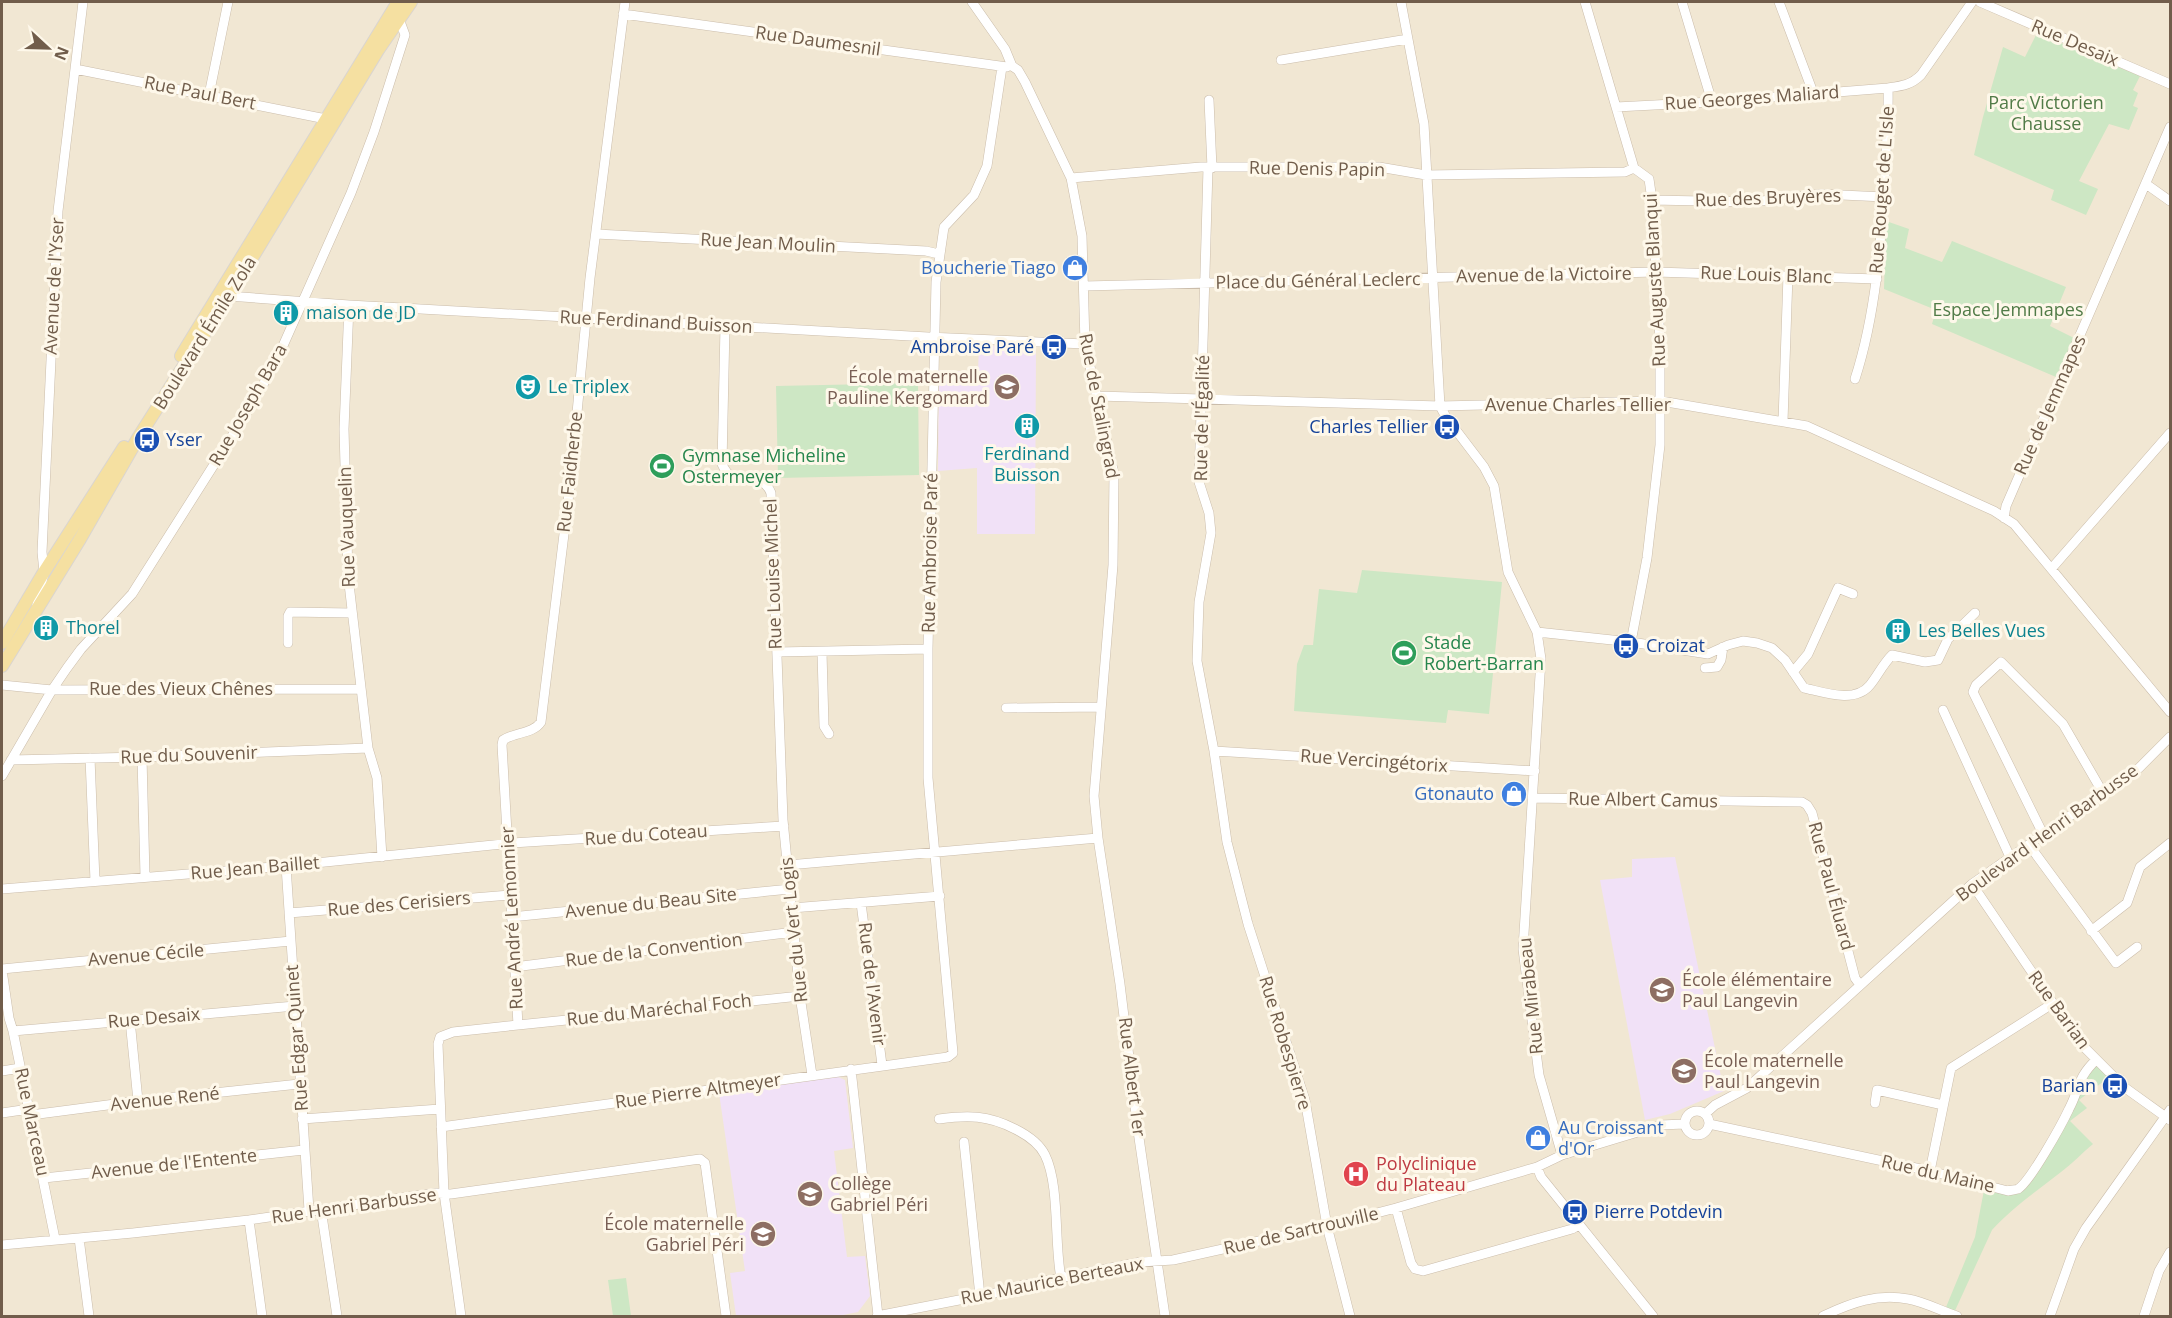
<svg xmlns="http://www.w3.org/2000/svg" width="2172" height="1318" font-family="'Open Sans',sans-serif">
<rect width="100%" height="100%" fill="#faf4e4"/>
<path fill="#f1e7d3" d="M 2,2 L 2170,2 L 2170,1316 L 2,1316 Z"/>
<path fill="#f1e1f7" d="M 979,345 L 1036,348 L 1035,534 L 977,534 L 977,468 L 938,471 L 939,370 L 978,372 Z
M 1675,857 L 1724,1091 L 1670,1114 L 1645,1120 L 1600,880 L 1632,877 L 1632,859 Z
M 836,1076 L 845,1080 L 853,1148 L 834,1151 L 847,1257 L 865,1256 L 870,1296 L 858,1312 L 838,1316 L 736,1316 L 730,1273 L 745,1271 L 719,1093 Z"/>
<path fill="#cde7c4" d="M 2037,33 L 2140,76 L 2133,90 L 2138,93 L 2133,106 L 2138,108 L 2129,130 L 2109,124 L 2079,181 L 2098,189 L 2086,215 L 2051,200 L 2054,190 L 1974,155 L 1983,117 L 2003,47 L 2025,57 Z
M 1886,221 L 1909,229 L 1905,248 L 1942,262 L 1952,241 L 2066,287 L 2050,326 L 2074,338 L 2056,377 L 1932,324 L 1936,310 L 1884,289 Z
M 918,383 L 919,475 L 778,478 L 776,386 Z
M 1362,570 L 1502,582 L 1489,714 L 1448,710 L 1446,723 L 1294,711 L 1297,664 L 1304,645 L 1313,645 L 1319,589 L 1357,593 Z
M 2096,1060 L 2112,1075 L 2079,1100 L 2087,1108 L 2070,1121 L 2093,1144 C 2082,1153 2072,1164 2061,1172 C 2037,1191 2013,1207 1992,1230 L 1953,1315 L 1944,1312 L 1975,1237 L 1985,1185 L 2008,1191 L 2028,1177 Z
M 626,1278 L 631,1316 L 613,1316 L 608,1280 Z"/>
<g fill="none" stroke-linecap="round" stroke-linejoin="round">
<g stroke="#cbbdab" stroke-width="10">
<path id="minor" d="M 972,2 L 1005,49 L 1012,66 L 1018,70 L 1025,82 L 1071,178 L 1082,236 L 1085,344 L 1114,474 L 1113,565 L 1094,796 L 1098,838 L 1120,984 L 1138,1131 L 1165,1316
M 1401,2 L 1424,124 L 1440,406 L 1446,417 L 1484,467 L 1494,486 L 1508,572 L 1537,632 L 1541,659 L 1523,949 L 1539,1075 L 1562,1155
M 1585,2 L 1634,168 L 1649,179 L 1652,200 L 1660,340 L 1660,445 L 1647,558 L 1631,642
M 1682,2 L 1712,102
M 1779,2 L 1814,95
M 1980,2 L 2170,84
M 623,14 L 1007,67
M 1281,60 L 1408,39
M 75,69 L 326,119
M 209,95 L 228,2
M 1209,100 L 1212,168
M 1616,107 L 1712,102 L 1888,88
M 1208,168 L 1199,482 L 1209,513 L 1211,533 L 1199,602 L 1197,661 L 1214,751 L 1227,842 L 1248,924 L 1305,1100 L 1327,1226 L 1350,1316
M 1071,178 L 1201,167 L 1379,167 L 1426,175 L 1625,172 L 1634,168
M 2146,184 L 2170,201
M 1652,200 L 1753,202 L 1821,194 L 1884,197
M 596,234 L 926,251 L 939,254
M 1084,286 L 1656,272 L 1877,279
M 228,296 L 349,305 L 928,337 L 1085,344
M 349,305 L 344,429 L 348,575 L 368,748 L 377,778 L 382,857
M 725,326 L 722,464 C 735,495 760,466 771,493 L 783,820 L 800,996 L 812,1075
M 1855,379 C 1876,314 1881,243 1885,175 C 1886,146 1889,117 1888,88 C 1902,86 1911,85 1921,75 L 1972,2
M 1097,396 L 1440,406 L 1661,401 L 1807,426 L 1994,511 L 2014,524 L 2170,712
M 1783,421 L 1788,275
M 2004,518 L 2006,506 L 2170,127
M 2052,568 L 2170,433
M 37,605 L 44,572 L 42,552 L 58,211 L 83,2
M 1537,632 L 1631,642 L 1708,654 L 1728,645 L 1743,641 L 1757,643 L 1772,648 L 1785,660 L 1804,688 C 1823,692 1855,704 1870,685 C 1878,675 1883,664 1892,655 L 1925,662 L 1938,660 L 1948,639 L 1975,613
M 288,643 L 288,616 L 290,612 L 351,613
M 777,652 L 928,649
M 822,652 L 824,726 L 829,734
M 1705,668 L 1717,667 L 1721,660 L 1723,647
M 1793,672 L 1808,654 L 1838,588 L 1853,594
M 2,685 L 52,690 L 360,689
M 1006,708 L 1100,707
M 1943,710 L 2010,857
M 1214,751 L 1535,771
M 142,757 L 145,876
M 90,758 L 95,881
M 11,760 L 142,757 L 368,748
M 2,776 L 52,690 L 67,668 L 81,649 L 132,594 L 241,422 L 274,366 L 351,193 L 374,132 L 405,35 L 398,16
M 1532,798 L 1802,802 L 1807,805 L 1812,813 L 1855,978 L 1860,985
M 2043,834 L 1973,692 L 1976,685 L 2001,662 L 2063,724 L 2103,793
M 2029,845 L 2116,963 L 2137,947
M 788,865 L 1098,838
M 286,866 L 309,1210
M 1972,884 L 2080,1043 L 2124,1087 L 2170,1120
M 2,889 L 286,866 L 512,843 L 784,826
M 861,903 L 882,1065
M 792,908 L 940,896
M 289,913 L 510,895
M 511,917 L 790,889
M 2091,931 L 2127,903 L 2140,867 L 2170,843
M 514,967 L 794,932
M 2,969 L 291,941
M 2,970 L 9,1018 L 13,1031 L 55,1239
M 130,1020 L 138,1101
M 518,1025 L 800,996
M 13,1031 L 295,1006
M 851,1069 L 878,1316
M 2,1071 L 20,1068
M 1875,1103 L 1877,1090 L 1943,1105
M1685 1123a12 12 0 1 1 24 0a12 12 0 1 1-24 0Z
M 2,1113 L 29,1109
M 1705,1114 L 1715,1105 L 1747,1088 L 1972,884 L 2139,768 L 2170,737
M 31,1115 L 138,1101 L 299,1084
M 302,1119 L 440,1109
M 939,1119 C 968,1115 988,1115 1015,1129 C 1027,1135 1039,1143 1045,1155 C 1060,1185 1054,1244 1061,1278
M 1709,1124 L 1930,1171 L 2008,1191 C 2011,1190 2015,1190 2018,1189 C 2030,1182 2062,1124 2069,1109 C 2080,1088 2077,1078 2096,1060
M 441,1127 L 948,1057 L 953,1053 L 928,778 L 928,649 L 936,282 L 944,227 L 974,195 L 987,166 L 1002,67
M 964,1142 L 980,1296
M 1537,1167 L 1541,1177 L 1653,1316
M 1930,1171 L 1951,1068 L 2052,1004
M 44,1178 L 304,1150
M 1396,1208 L 1411,1263 L 1415,1269 L 1423,1271 L 1572,1229 L 1579,1225
M 321,1209 L 337,1316
M 249,1220 L 262,1316
M 79,1238 L 89,1316
M 2,1245 L 133,1233 L 249,1220 L 436,1193 L 451,1194 L 700,1159 L 705,1163 L 726,1316
M 461,1316 L 444,1193 L 438,1044 L 440,1037 L 453,1032 L 518,1025 L 502,745 L 503,740 C 515,732 533,734 541,722 L 570,485 L 590,278 L 625,2
M 877,1316 L 995,1293 L 1014,1287 L 1141,1262 L 1173,1260 L 1327,1226 L 1396,1208 L 1537,1167 L 1562,1155 L 1661,1125 L 1684,1124
M 1823,1316 C 1851,1303 1877,1293 1908,1299 C 1925,1302 1941,1311 1957,1316
M 2050,1316 L 2074,1249 L 2086,1228 L 2170,1110
M 2144,1316 L 2159,1271 L 2170,1252"/>
</g>
<g stroke="#dad5d0" stroke-width="14">
<path id="major" d="M 181,356 L 398,2
M 2,643 L 44,572 L 124,447
M 2,666 L 80,539 L 138,438 L 246,268 L 378,50 L 411,2"/>
</g>
<use href="#minor" stroke="#fff" stroke-width="9"/>
<use href="#major" stroke="#f5e0a1" stroke-width="12"/>
</g>
<defs>
<g id="shop-disc" transform="scale(1.35)"><circle r="9.5" fill="#3f7fe0" stroke="#fef8ea"/><path d="M-5-2.5h2.3a2.7 3.5 0 0 1 5.4 0H5L5.5 6h-11ZM-1.5-2.5h3a1.5 2.3 0 0 0-3 0Z" fill="#fff"/></g>
<g id="building-disc" transform="scale(1.35)"><circle r="9.5" fill="#0f9aa8" stroke="#fef8ea"/><path d="M-4-6H4V6H1V3H-1V6H-4ZM-2.5-4.3h1.7v1.8h-1.7ZM.8-4.3h1.7v1.8H.8ZM-2.5-1h1.7V.8h-1.7ZM.8-1h1.7V.8H.8Z" fill="#fff"/></g>
<g id="bus-disc" transform="scale(1.35)"><circle r="9.5" fill="#1a4fb4" stroke="#fef8ea"/><path d="M-5-6H5V4H4V6H2V4H-2V6H-4V4H-5ZM-3.5-4V0h7V-4ZM-3.5 1.2v1.5H-2V1.2ZM2 1.2v1.5H3.5V1.2Z" fill="#fff"/></g>
<g id="theatre-disc" transform="scale(1.35)"><circle r="9.5" fill="#0f9aa8" stroke="#fef8ea"/><path d="M-5-5.5Q0-4 5-5.5V0Q5 5 0 6Q-5 5-5 0ZM-3.3-2.5H-1v1.5H-3.3ZM1-2.5H3.3v1.5H1ZM-2.8 1Q0 5.5 2.8 1Z" fill="#fff"/></g>
<g id="school-disc" transform="scale(1.35)"><circle r="9.5" fill="#8d6e63" stroke="#fef8ea"/><path d="M0-5L7-2L0 1L-7-2ZM-4 1L0 2.5L4 1V4Q0 6-4 4Z" fill="#fff"/></g>
<g id="stadium-disc" transform="scale(1.35)"><circle r="9.5" fill="#2e9e5b" stroke="#fef8ea"/><path d="M0-5a6.5 5 0 1 0 0 10a6.5 5 0 1 0 0-10ZM-3.5-1.8h7v3.6h-7Z" fill="#fff"/></g>
<g id="hospital-disc" transform="scale(1.35)"><circle r="9.5" fill="#e0444e" stroke="#fef8ea"/><path d="M-5-5h3v3.5h4V-5h3V5h-3V1.5h-4V5h-3Z" fill="#fff"/></g>
</defs>
<g fill-rule="evenodd">
<use href="#shop-disc" x="1075" y="268"/>
<use href="#building-disc" x="286" y="313"/>
<use href="#bus-disc" x="1054" y="347"/>
<use href="#theatre-disc" x="528" y="387"/>
<use href="#school-disc" x="1007" y="387"/>
<use href="#building-disc" x="1027" y="426"/>
<use href="#bus-disc" x="1447" y="427"/>
<use href="#bus-disc" x="147" y="440"/>
<use href="#stadium-disc" x="662" y="466"/>
<use href="#building-disc" x="46" y="628"/>
<use href="#building-disc" x="1898" y="631"/>
<use href="#bus-disc" x="1626" y="646"/>
<use href="#stadium-disc" x="1404" y="653"/>
<use href="#shop-disc" x="1514" y="794"/>
<use href="#school-disc" x="1662" y="990"/>
<use href="#school-disc" x="1684" y="1071"/>
<use href="#bus-disc" x="2115" y="1086"/>
<use href="#shop-disc" x="1538" y="1138"/>
<use href="#hospital-disc" x="1356" y="1174"/>
<use href="#school-disc" x="810" y="1194"/>
<use href="#bus-disc" x="1575" y="1212"/>
<use href="#school-disc" x="763" y="1234"/>
</g>
<g text-anchor="middle" stroke-width="6" stroke-linejoin="round" paint-order="stroke">
<g font-size="18" fill="#715d4b" stroke="#fef8ea">
<text transform="translate(818 41) rotate(8)" y="6">Rue Daumesnil</text>
<text transform="translate(2075 43) rotate(23)" y="6">Rue Desaix</text>
<text transform="translate(200 93) rotate(11)" y="6">Rue Paul Bert</text>
<text transform="translate(1752 98) rotate(-4)" y="6">Rue Georges Maliard</text>
<text transform="translate(1317 169) rotate(1)" y="6">Rue Denis Papin</text>
<text transform="translate(1882 190) rotate(-86)" y="6">Rue Rouget de L'Isle</text>
<text transform="translate(1768 198) rotate(-2)" y="6">Rue des Bruyères</text>
<text transform="translate(768 243) rotate(3)" y="6">Rue Jean Moulin</text>
<text transform="translate(1544 275) rotate(-1)" y="6">Avenue de la Victoire</text>
<text transform="translate(1766 275) rotate(2)" y="6">Rue Louis Blanc</text>
<text transform="translate(1655 280) rotate(-93)" y="6">Rue Auguste Blanqui</text>
<text transform="translate(1318 281) rotate(-1)" y="6">Place du Général Leclerc</text>
<text transform="translate(54 286) rotate(-87)" y="6">Avenue de l'Yser</text>
<text transform="translate(656 322) rotate(3)" y="6">Rue Ferdinand Buisson</text>
<text transform="translate(205 333) rotate(-58)" y="6">Boulevard Émile Zola</text>
<text transform="translate(248 405) rotate(-60)" y="6">Rue Joseph Bara</text>
<text x="1578" y="411">Avenue Charles Tellier</text>
<text transform="translate(2050 405) rotate(-66)" y="6">Rue de Jemmapes</text>
<text transform="translate(1099 406) rotate(79)" y="6">Rue de Stalingrad</text>
<text transform="translate(1202 418) rotate(-89)" y="6">Rue de l'Égalité</text>
<text transform="translate(570 472) rotate(-84)" y="6">Rue Faidherbe</text>
<text transform="translate(347 527) rotate(-92)" y="6">Rue Vauquelin</text>
<text transform="translate(930 553) rotate(-89)" y="6">Rue Ambroise Paré</text>
<text transform="translate(773 574) rotate(-92)" y="6">Rue Louise Michel</text>
<text x="181" y="695">Rue des Vieux Chênes</text>
<text transform="translate(189 755) rotate(-2)" y="6">Rue du Souvenir</text>
<text transform="translate(1374 761) rotate(4)" y="6">Rue Vercingétorix</text>
<text transform="translate(1643 800) rotate(1)" y="6">Rue Albert Camus</text>
<text transform="translate(2047 833) rotate(-36)" y="6">Boulevard Henri Barbusse</text>
<text transform="translate(646 835) rotate(-4)" y="6">Rue du Coteau</text>
<text transform="translate(255 868) rotate(-5)" y="6">Rue Jean Baillet</text>
<text transform="translate(1831 886) rotate(75)" y="6">Rue Paul Éluard</text>
<text transform="translate(651 903) rotate(-6)" y="6">Avenue du Beau Site</text>
<text transform="translate(399 904) rotate(-5)" y="6">Rue des Cerisiers</text>
<text transform="translate(512 918) rotate(-93)" y="6">Rue André Lemonnier</text>
<text transform="translate(794 930) rotate(-96)" y="6">Rue du Vert Logis</text>
<text transform="translate(654 950) rotate(-7)" y="6">Rue de la Convention</text>
<text transform="translate(146 955) rotate(-5)" y="6">Avenue Cécile</text>
<text transform="translate(872 984) rotate(83)" y="6">Rue de l'Avenir</text>
<text transform="translate(1531 996) rotate(-96)" y="6">Rue Mirabeau</text>
<text transform="translate(659 1010) rotate(-6)" y="6">Rue du Maréchal Foch</text>
<text transform="translate(2059 1010) rotate(54)" y="6">Rue Barian</text>
<text transform="translate(154 1018) rotate(-5)" y="6">Rue Desaix</text>
<text transform="translate(297 1038) rotate(-94)" y="6">Rue Edgar Quinet</text>
<text transform="translate(1285 1043) rotate(73)" y="6">Rue Robespierre</text>
<text transform="translate(1132 1077) rotate(83)" y="6">Rue Albert 1er</text>
<text transform="translate(698 1091) rotate(-8)" y="6">Rue Pierre Altmeyer</text>
<text transform="translate(165 1099) rotate(-6)" y="6">Avenue René</text>
<text transform="translate(32 1122) rotate(78)" y="6">Rue Marceau</text>
<text transform="translate(174 1164) rotate(-6)" y="6">Avenue de l'Entente</text>
<text transform="translate(1938 1174) rotate(13)" y="6">Rue du Maine</text>
<text transform="translate(354 1206) rotate(-8)" y="6">Rue Henri Barbusse</text>
<text transform="translate(1301 1231) rotate(-13)" y="6">Rue de Sartrouville</text>
<text transform="translate(1052 1281) rotate(-11)" y="6">Rue Maurice Berteaux</text>
</g>
<g font-size="18" fill="#517b47" stroke="#fef8ea">
<text x="2046" y="109">Parc Victorien<tspan x="2046" dy="21">Chausse</tspan></text>
<text x="2008" y="316">Espace Jemmapes</text>
</g>
<g font-size="18" fill="#366cbe" stroke="#fef8ea" text-anchor="end">
<text x="1056" y="274">Boucherie Tiago</text>
<text x="1494" y="800">Gtonauto</text>
<text x="1558" y="1134" text-anchor="start">Au Croissant<tspan x="1558" dy="21">d'Or</tspan></text>
</g>
<g font-size="18" fill="#0d838f" stroke="#fef8ea" text-anchor="start">
<text x="306" y="319">maison de JD</text>
<text x="548" y="393">Le Triplex</text>
<text x="1027" y="460" text-anchor="middle">Ferdinand<tspan x="1027" dy="21">Buisson</tspan></text>
<text x="66" y="634">Thorel</text>
<text x="1918" y="637">Les Belles Vues</text>
</g>
<g font-size="18" fill="#164399" stroke="#fef8ea" text-anchor="end">
<text x="1034" y="353">Ambroise Paré</text>
<text x="1428" y="433">Charles Tellier</text>
<text x="166" y="446" text-anchor="start">Yser</text>
<text x="1646" y="652" text-anchor="start">Croizat</text>
<text x="2096" y="1092">Barian</text>
<text x="1594" y="1218" text-anchor="start">Pierre Potdevin</text>
</g>
<g font-size="18" fill="#785e54" stroke="#fef8ea" text-anchor="start">
<text x="988" y="383" text-anchor="end">École maternelle<tspan x="988" dy="21">Pauline Kergomard</tspan></text>
<text x="1682" y="986">École élémentaire<tspan x="1682" dy="21">Paul Langevin</tspan></text>
<text x="1704" y="1067">École maternelle<tspan x="1704" dy="21">Paul Langevin</tspan></text>
<text x="830" y="1190">Collège<tspan x="830" dy="21">Gabriel Péri</tspan></text>
<text x="744" y="1230" text-anchor="end">École maternelle<tspan x="744" dy="21">Gabriel Péri</tspan></text>
</g>
<g font-size="18" fill="#27864d" stroke="#fef8ea" text-anchor="start">
<text x="682" y="462">Gymnase Micheline<tspan x="682" dy="21">Ostermeyer</tspan></text>
<text x="1424" y="649">Stade<tspan x="1424" dy="21">Robert-Barran</tspan></text>
</g>
<g font-size="18" fill="#be3a42" stroke="#fef8ea" text-anchor="start">
<text x="1376" y="1170">Polyclinique<tspan x="1376" dy="21">du Plateau</tspan></text>
</g>
</g>
<rect width="2172" height="1318" fill="none" stroke="#715d4b" stroke-width="6"/>
<g transform="translate(48 48) rotate(112)" stroke="#fef8ea" stroke-width="4.5" paint-order="stroke">
<path d="M0-4.5L10 22L0 15L-10 22Z" fill="#715d4b"/>
<text y="-9" font-size="16" font-weight="bold" text-anchor="middle" fill="#715d4b">N</text>
</g>
</svg>
